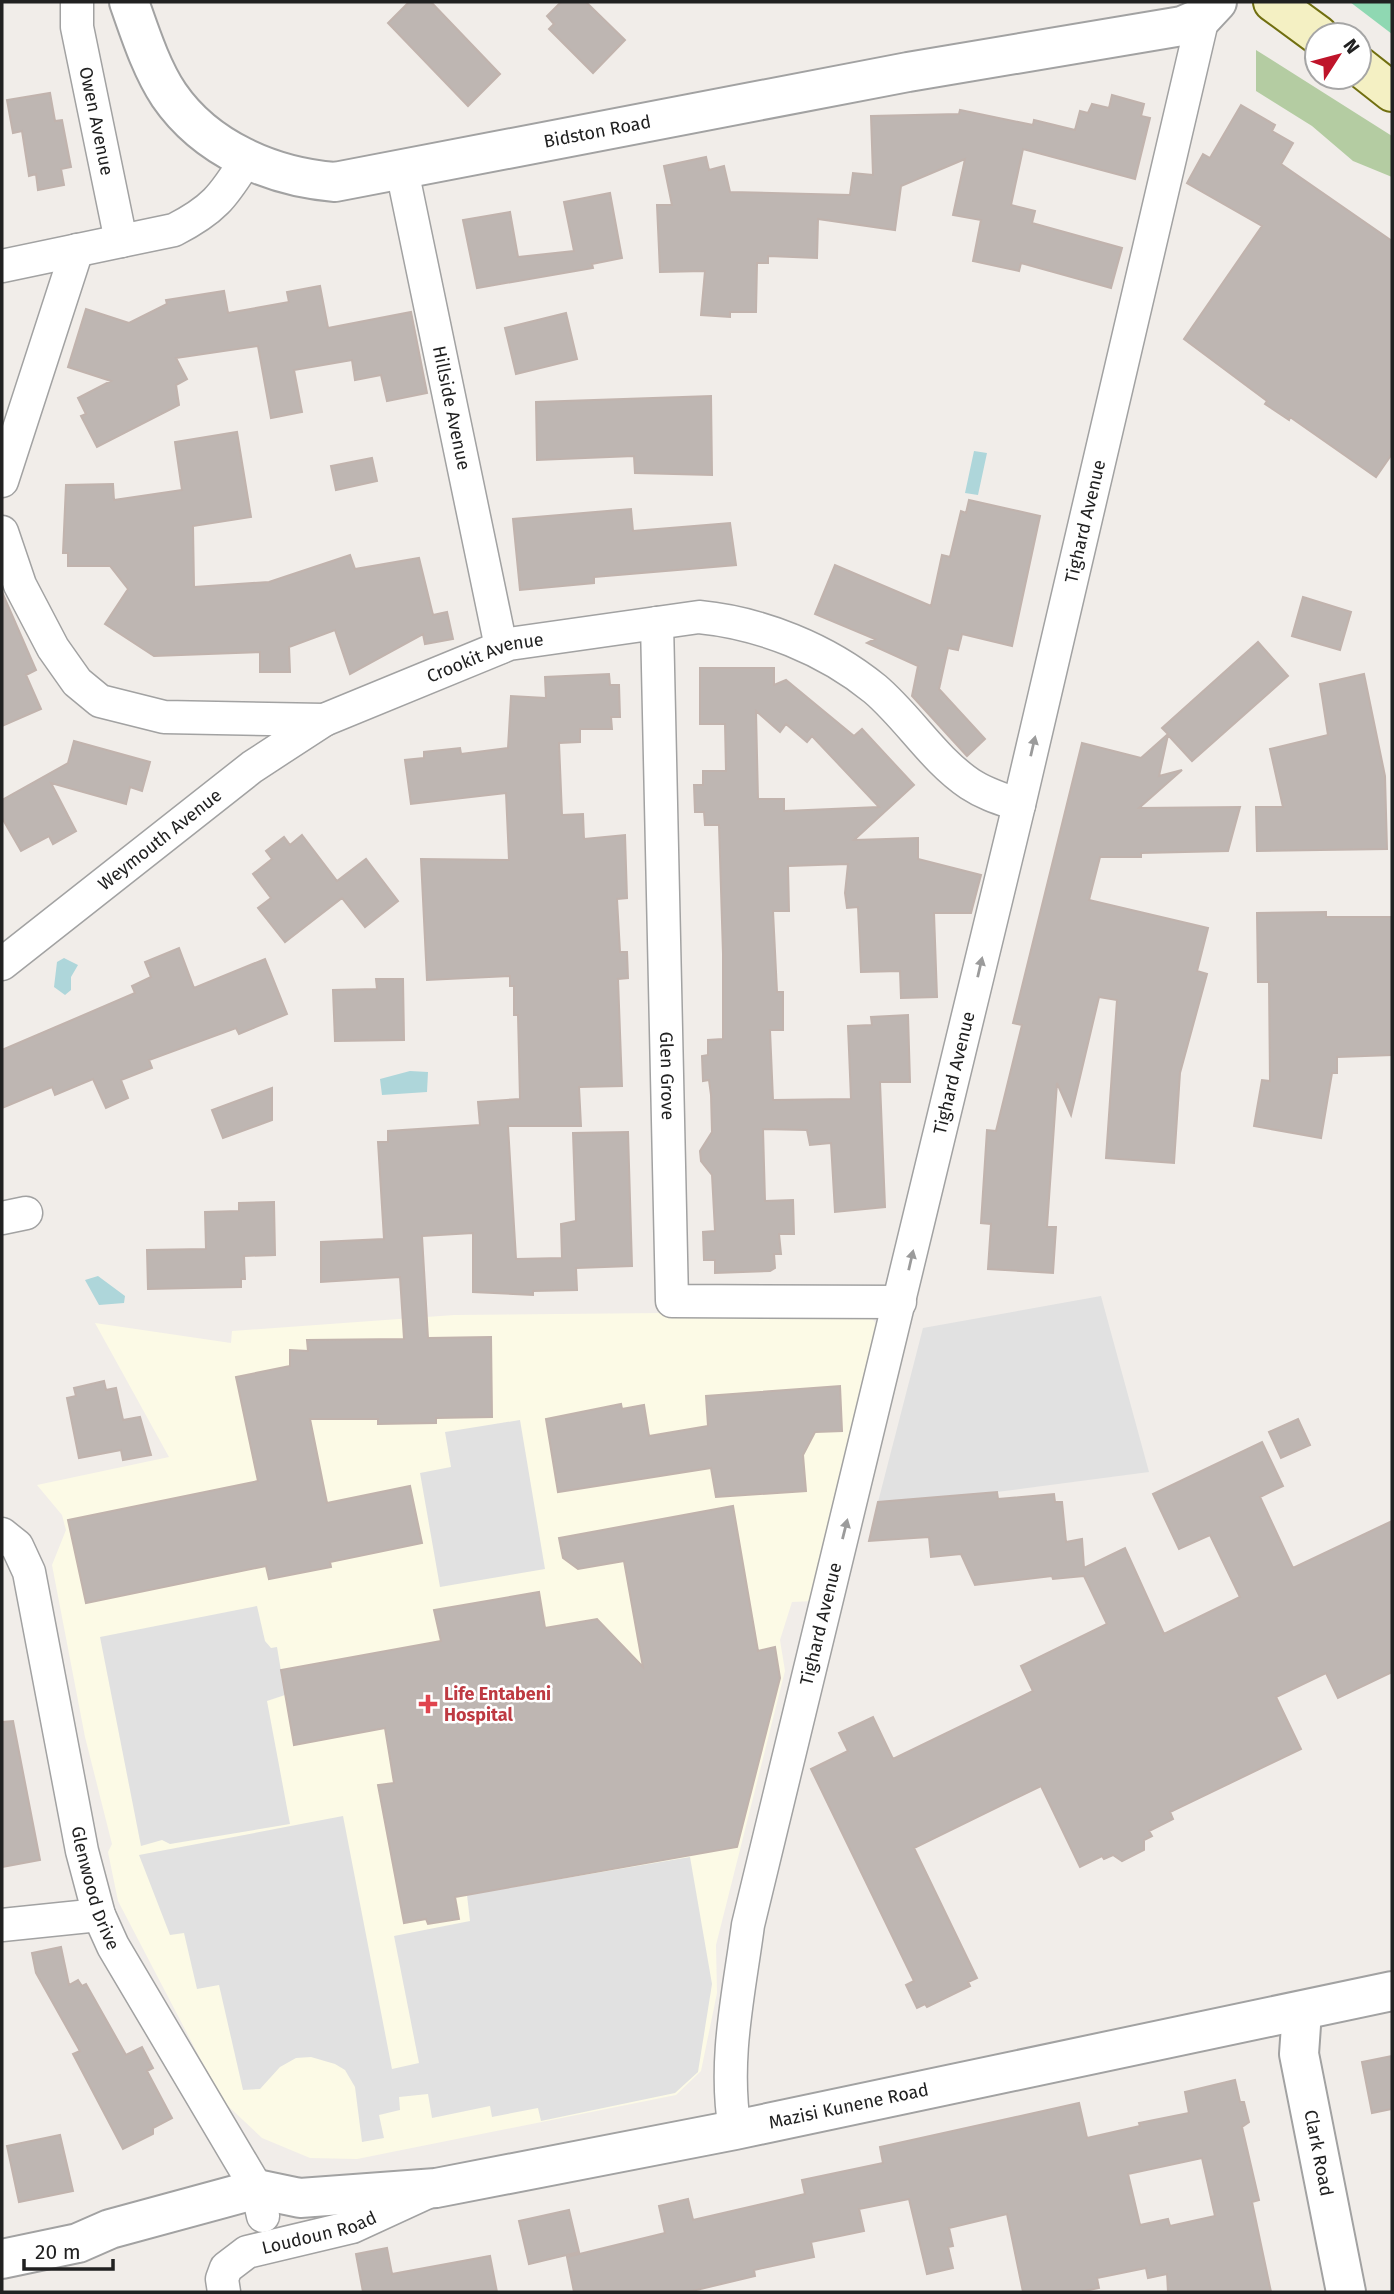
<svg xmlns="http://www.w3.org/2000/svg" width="1394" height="2294" font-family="'Fira Sans',sans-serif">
<rect width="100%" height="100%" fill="#f1ede9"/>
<path fill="#fcfae6" d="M 866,1311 L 881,1330 L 866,1385 L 862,1384 L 861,1390 L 865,1391 L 814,1601 L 792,1602 L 780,1640 L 785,1671 L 716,1945 L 717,1993 L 701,2071 L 676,2095 L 357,2159 L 310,2158 L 262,2138 L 227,2105 L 201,2060 L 118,1901 L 108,1852 L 112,1844 L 85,1737 L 52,1565 L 66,1530 L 62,1515 L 37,1485 L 169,1457 L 95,1323 L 231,1343 L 232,1331 L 454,1315 Z"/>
<path fill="#b4cca2" d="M 1256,50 L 1392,136 L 1392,177 L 1353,161 L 1312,126 L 1256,91 Z"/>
<path fill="#8fd8b2" d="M 1350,2 L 1392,2 L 1392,34 Z"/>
<path fill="#e1e1e1" d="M 1101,1296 L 1149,1472 L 997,1492 L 878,1502 L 923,1328 Z
M 520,1420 L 545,1569 L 440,1587 L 420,1473 L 451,1467 L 445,1432 Z
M 257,1606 L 265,1641 L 271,1648 L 277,1647 L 285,1695 L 267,1701 L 290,1824 L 170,1844 L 162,1840 L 141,1846 L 100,1637 Z
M 343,1816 L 392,2069 L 419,2063 L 394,1936 L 470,1921 L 467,1895 L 690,1857 L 712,1984 L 698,2072 L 675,2093 L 541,2121 L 538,2108 L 492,2117 L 490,2106 L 432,2118 L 428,2094 L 399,2097 L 400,2110 L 379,2115 L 384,2138 L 362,2142 L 355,2087 L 345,2070 L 335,2064 L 311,2057 L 296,2058 L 280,2067 L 260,2089 L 243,2090 L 219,1985 L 197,1989 L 184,1933 L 170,1935 L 139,1855 Z"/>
<path fill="#aed6da" d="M 974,451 L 987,453 L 978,495 L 965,493 Z
M 64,958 L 78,965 L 71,977 L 71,990 L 65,995 L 54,987 L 57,962 Z
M 410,1071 L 428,1072 L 427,1092 L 382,1095 L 380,1079 Z
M 98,1276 L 125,1296 L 124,1303 L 99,1305 L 85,1280 Z"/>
<path fill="#beb6b2" stroke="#c1b3ad" stroke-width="2" fill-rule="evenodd" d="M 409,2 L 431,2 L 500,74 L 468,106 L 388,23 Z
M 561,2 L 586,2 L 625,40 L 593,73 L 549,29 L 554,24 L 547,16 Z
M 50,93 L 55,121 L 62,120 L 71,167 L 61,169 L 64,185 L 38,190 L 36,174 L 29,176 L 22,131 L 13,133 L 7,100 Z
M 1112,95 L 1144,104 L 1141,116 L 1150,118 L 1135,179 L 1023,149 L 1011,205 L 1035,211 L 1032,223 L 1122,248 L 1111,288 L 1021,263 L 1019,271 L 973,261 L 981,220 L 953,215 L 965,159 L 901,186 L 895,230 L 818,219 L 817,258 L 768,256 L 768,263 L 757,263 L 756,312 L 730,312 L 730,317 L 701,315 L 705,271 L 660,272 L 657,205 L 672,205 L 664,166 L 706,157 L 709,170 L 724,166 L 730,192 L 850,195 L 853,173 L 873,175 L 871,116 L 959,114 L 960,110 L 1033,125 L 1034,120 L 1075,130 L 1080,111 L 1088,113 L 1092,104 L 1109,108 Z
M 1241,105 L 1275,125 L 1272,131 L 1293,143 L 1281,164 L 1392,241 L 1392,454 L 1376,477 L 1290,417 L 1289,420 L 1265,404 L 1267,401 L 1184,339 L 1262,226 L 1187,183 L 1203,154 L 1210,158 Z
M 610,193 L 622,258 L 592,264 L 593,268 L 477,288 L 463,220 L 510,212 L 518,257 L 574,251 L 564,202 Z
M 320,286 L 328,328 L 411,312 L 427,393 L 387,401 L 381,375 L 355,380 L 352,360 L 294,370 L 302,412 L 271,418 L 258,346 L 176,358 L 187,379 L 176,385 L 179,405 L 97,447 L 81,416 L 86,414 L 78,398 L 111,381 L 68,367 L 86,309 L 129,323 L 167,304 L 166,300 L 224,291 L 228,313 L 289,302 L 287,292 Z
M 566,313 L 577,359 L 516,374 L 505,328 Z
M 711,396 L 712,475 L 635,473 L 634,456 L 537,460 L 536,402 Z
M 237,432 L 251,517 L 193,526 L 194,587 L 269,582 L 350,555 L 355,569 L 419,558 L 433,615 L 447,612 L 453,639 L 425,644 L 423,634 L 350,674 L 335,630 L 289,647 L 290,672 L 260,672 L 260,652 L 154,656 L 105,624 L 128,589 L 110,566 L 68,566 L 68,553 L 63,553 L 66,485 L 113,484 L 114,500 L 182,490 L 175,442 Z
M 372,458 L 377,481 L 336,490 L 331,466 Z
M 969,500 L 1040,516 L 1012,646 L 962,634 L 958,650 L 948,648 L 939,689 L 985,739 L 967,756 L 912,696 L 918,666 L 867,643 L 875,639 L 815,614 L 835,565 L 931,606 L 942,555 L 950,557 L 961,511 L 966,513 Z
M 631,509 L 633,531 L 730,523 L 736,565 L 594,577 L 594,583 L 520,590 L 513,519 Z
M 2,592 L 36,670 L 26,675 L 41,709 L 2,726 Z
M 1303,597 L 1351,612 L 1340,650 L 1292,636 Z
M 1258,642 L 1288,676 L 1192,761 L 1168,735 L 1159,776 L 1182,770 L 1139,808 L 1240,807 L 1228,851 L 1141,853 L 1141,857 L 1100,857 L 1089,900 L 1208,928 L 1197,971 L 1207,974 L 1180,1073 L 1174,1163 L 1106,1158 L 1117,1000 L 1099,997 L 1071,1115 L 1057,1083 L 1047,1227 L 1056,1227 L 1053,1273 L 988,1269 L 991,1224 L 981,1223 L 987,1130 L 996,1131 L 1022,1025 L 1013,1023 L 1082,743 L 1141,758 L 1168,734 L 1162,728 Z
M 700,668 L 774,668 L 774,685 L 786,680 L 854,736 L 862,729 L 914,785 L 854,840 L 918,838 L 918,859 L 981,875 L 971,913 L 934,913 L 937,997 L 901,998 L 900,971 L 861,972 L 858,907 L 847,908 L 845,893 L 848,864 L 788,866 L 789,911 L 773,911 L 777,992 L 783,992 L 783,1030 L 770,1030 L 773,1100 L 851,1099 L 848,1026 L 872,1025 L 871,1017 L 908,1015 L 910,1082 L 880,1082 L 885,1207 L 835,1212 L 831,1143 L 810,1145 L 807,1130 L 763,1129 L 765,1201 L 793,1200 L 794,1234 L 779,1234 L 781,1254 L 774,1254 L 775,1268 L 770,1271 L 715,1273 L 715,1260 L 704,1260 L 703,1232 L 715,1231 L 712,1175 L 701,1161 L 700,1151 L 712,1132 L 711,1095 L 709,1080 L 703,1081 L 702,1056 L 708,1055 L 708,1040 L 723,1039 L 723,954 L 719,825 L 705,825 L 704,812 L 695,812 L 694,785 L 703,785 L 703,771 L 726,771 L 725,724 L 700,724 ZM 756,711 L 780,732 L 786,724 L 807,742 L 812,736 L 879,807 L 784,811 L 784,799 L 758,799 Z
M 609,674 L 610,685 L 619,685 L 620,717 L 611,717 L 612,729 L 580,729 L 580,742 L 559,743 L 562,815 L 583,814 L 584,839 L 625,835 L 627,898 L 617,899 L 620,952 L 627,952 L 628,978 L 618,979 L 622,1086 L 579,1087 L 581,1126 L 508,1126 L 516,1259 L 562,1258 L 561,1224 L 576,1221 L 573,1133 L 628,1132 L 632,1266 L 576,1268 L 577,1290 L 533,1291 L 533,1295 L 473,1292 L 473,1233 L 422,1236 L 428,1338 L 491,1337 L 492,1417 L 436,1418 L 436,1423 L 378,1424 L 378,1419 L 310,1419 L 327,1503 L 410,1486 L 422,1543 L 330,1562 L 331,1567 L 269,1579 L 266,1566 L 86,1603 L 68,1520 L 258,1481 L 236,1377 L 290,1366 L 290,1350 L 308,1351 L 307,1340 L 404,1339 L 400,1277 L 321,1282 L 321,1242 L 384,1239 L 378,1142 L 388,1142 L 388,1131 L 480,1125 L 478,1102 L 520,1099 L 518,1015 L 514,1015 L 514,986 L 510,986 L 510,976 L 427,980 L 421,859 L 509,860 L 506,793 L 411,804 L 405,760 L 424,758 L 424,752 L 460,748 L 461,754 L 508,748 L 511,696 L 546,698 L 545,677 Z
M 1364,674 L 1385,776 L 1387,849 L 1257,851 L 1256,807 L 1283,807 L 1270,749 L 1328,735 L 1320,684 Z
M 74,741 L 150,762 L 142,791 L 130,787 L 126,804 L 51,783 L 76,831 L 53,844 L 49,836 L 21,851 L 2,818 L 2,800 L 68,763 Z
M 302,835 L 337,881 L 366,859 L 398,901 L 365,927 L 342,898 L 285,942 L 258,908 L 271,898 L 253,874 L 272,859 L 266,851 L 284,837 L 290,845 Z
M 1326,912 L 1326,917 L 1392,917 L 1392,1055 L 1337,1057 L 1337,1073 L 1332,1073 L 1321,1138 L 1254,1126 L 1262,1080 L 1270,1081 L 1269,982 L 1258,982 L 1257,913 Z
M 179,948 L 194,988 L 265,959 L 287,1014 L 239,1034 L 236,1028 L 149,1060 L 152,1068 L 121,1080 L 128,1098 L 106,1108 L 93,1079 L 55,1095 L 52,1087 L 2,1108 L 2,1050 L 135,993 L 132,986 L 151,977 L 145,962 Z
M 376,979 L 403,979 L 404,1040 L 335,1041 L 333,990 L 377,989 Z
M 272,1088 L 272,1120 L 223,1138 L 212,1110 Z
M 274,1202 L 275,1255 L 244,1256 L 245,1279 L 241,1279 L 241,1287 L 148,1289 L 147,1250 L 206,1249 L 205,1212 L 239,1211 L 239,1203 Z
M 104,1381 L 106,1390 L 116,1388 L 123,1420 L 140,1417 L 151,1455 L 123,1460 L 121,1450 L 79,1458 L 67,1398 L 76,1396 L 74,1388 Z
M 840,1386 L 842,1431 L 815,1432 L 803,1455 L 806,1491 L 716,1497 L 711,1468 L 558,1492 L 546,1419 L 621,1404 L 622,1409 L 644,1405 L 649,1436 L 708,1426 L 706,1396 Z
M 1298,1419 L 1310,1445 L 1281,1458 L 1269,1432 Z
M 1262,1442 L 1283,1486 L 1260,1497 L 1293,1568 L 1392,1521 L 1392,1672 L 1338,1698 L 1326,1673 L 1276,1697 L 1301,1749 L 1170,1812 L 1173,1819 L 1149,1831 L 1152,1836 L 1144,1840 L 1144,1850 L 1122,1861 L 1113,1855 L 1104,1859 L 1102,1856 L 1080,1867 L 1041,1786 L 914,1848 L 977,1978 L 968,1982 L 970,1986 L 927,2007 L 925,2004 L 917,2008 L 906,1985 L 914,1981 L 811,1769 L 848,1751 L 839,1733 L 873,1717 L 893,1759 L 1033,1691 L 1021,1666 L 1107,1624 L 1084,1576 L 1053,1579 L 1052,1576 L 975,1585 L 961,1554 L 931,1557 L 929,1537 L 869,1541 L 878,1502 L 997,1492 L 998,1499 L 1054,1494 L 1055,1502 L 1062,1502 L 1066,1542 L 1082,1539 L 1084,1568 L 1125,1548 L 1164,1634 L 1240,1597 L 1210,1535 L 1179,1549 L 1153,1494 Z
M 733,1506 L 758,1651 L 775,1647 L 780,1678 L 737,1847 L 455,1897 L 459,1919 L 428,1924 L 426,1919 L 404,1923 L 378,1785 L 394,1783 L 385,1728 L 294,1745 L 281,1670 L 441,1641 L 434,1610 L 539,1592 L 545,1628 L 597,1619 L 643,1667 L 624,1561 L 578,1569 L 563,1558 L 559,1538 Z
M 13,1721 L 40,1860 L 2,1867 L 2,1722 Z
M 61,1947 L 69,1985 L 78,1980 L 82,1986 L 86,1984 L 126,2055 L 142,2047 L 153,2068 L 147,2071 L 172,2118 L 153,2128 L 153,2134 L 123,2149 L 73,2054 L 80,2051 L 36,1973 L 32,1953 Z
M 1392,2056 L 1392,2109 L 1372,2113 L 1362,2062 Z
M 1235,2080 L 1240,2102 L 1244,2102 L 1249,2122 L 1242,2127 L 1259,2200 L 1252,2202 L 1271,2292 L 1168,2292 L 1167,2274 L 1148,2278 L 1146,2268 L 1097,2278 L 1099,2288 L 1079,2292 L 1023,2292 L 1007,2214 L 949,2228 L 953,2246 L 948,2247 L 953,2268 L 927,2274 L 909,2199 L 859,2209 L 864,2231 L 811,2242 L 814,2257 L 754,2270 L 755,2276 L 688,2292 L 574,2292 L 567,2257 L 665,2233 L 659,2206 L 688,2199 L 693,2220 L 805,2194 L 802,2180 L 883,2163 L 880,2147 L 1079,2103 L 1087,2138 L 1140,2126 L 1139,2123 L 1189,2113 L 1185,2092 ZM 1202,2158 L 1215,2216 L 1170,2226 L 1168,2219 L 1140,2225 L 1128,2174 Z
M 60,2135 L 73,2191 L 19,2202 L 7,2146 Z
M 569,2210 L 579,2252 L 529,2264 L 519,2221 Z
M 387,2248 L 392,2274 L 490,2256 L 497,2292 L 363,2292 L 356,2254 Z"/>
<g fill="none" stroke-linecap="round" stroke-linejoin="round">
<g stroke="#a2a2a2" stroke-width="35">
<g id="minor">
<path id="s1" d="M 77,2 L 77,27 L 121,241"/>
<path id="s2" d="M 402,170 L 501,647"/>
<path d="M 2,266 L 174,230 C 213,210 223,197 246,160"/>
<path d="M 2,481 L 77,250"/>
<path id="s3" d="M 2,532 L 20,585 L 53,648 L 77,682 L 100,701 L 164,717 L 324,720 L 509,644 L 699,617 C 761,623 826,649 875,689 C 909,718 933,759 970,784 C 985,794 1002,799 1019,805"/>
<path id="s4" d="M 657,623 L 672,1301 L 900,1302"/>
<path id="s5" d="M 2,964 L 252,767 L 324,720"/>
<path d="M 2,1218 L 26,1213"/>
<path id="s6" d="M 2,1534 L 17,1546 L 29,1572 L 82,1851 L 99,1915 L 113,1946 L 257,2189 L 263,2216"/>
<path d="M 2,1925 L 99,1915"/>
<path id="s7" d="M 735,2130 C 723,2061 739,1993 748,1925 L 1019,805 L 1203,17"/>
<path id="s8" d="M 224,2292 L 222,2279 L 226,2268 L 247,2252 L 352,2227 L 428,2192"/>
</g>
</g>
<g stroke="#a2a2a2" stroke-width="42">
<g id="tertiary">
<path id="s9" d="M 129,2 C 140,33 151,68 169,95 C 206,149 272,177 335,182 L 908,72 L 1182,26 L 1203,17 L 1217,2"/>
<path id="s10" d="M 1302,2011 L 1299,2054 L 1346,2292"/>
<path id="s11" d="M 2,2259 L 78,2243 L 110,2229 L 257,2189 L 300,2198 L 436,2188 L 735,2130 L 1392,1991"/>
</g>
</g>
<g stroke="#716f10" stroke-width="42">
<path id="secondary" d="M 1273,2 L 1318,35
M 1359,66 L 1392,92"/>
</g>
<use href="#minor" stroke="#fff" stroke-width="32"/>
<use href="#tertiary" stroke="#fff" stroke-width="38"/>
<use href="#secondary" stroke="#f4f0c3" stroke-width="38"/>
</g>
<defs><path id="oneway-solid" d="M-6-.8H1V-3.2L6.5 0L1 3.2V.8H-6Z" transform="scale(1.75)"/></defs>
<g fill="#9b9b9b">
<use href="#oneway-solid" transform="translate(1033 746) rotate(-77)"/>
<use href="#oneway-solid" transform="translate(980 967) rotate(-77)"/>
<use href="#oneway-solid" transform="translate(911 1260) rotate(-77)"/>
<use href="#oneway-solid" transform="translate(845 1529) rotate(-76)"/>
</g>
<path fill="#e0444e" stroke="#fff" stroke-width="2.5" d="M424.5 1693.5h7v7h7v7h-7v7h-7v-7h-7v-7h7z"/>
<g text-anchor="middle" stroke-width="5" stroke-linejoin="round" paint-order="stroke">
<g font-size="18" fill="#212121" stroke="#fff">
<text dy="6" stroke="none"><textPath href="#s1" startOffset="121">Owen Avenue</textPath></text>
<text dy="6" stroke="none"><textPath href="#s9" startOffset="562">Bidston Road</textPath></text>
<text dy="6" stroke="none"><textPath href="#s2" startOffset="243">Hillside Avenue</textPath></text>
<text dy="6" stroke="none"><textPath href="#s7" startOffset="1650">Tighard Avenue</textPath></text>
<text dy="6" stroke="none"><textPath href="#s3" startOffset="598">Crookit Avenue</textPath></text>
<text dy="6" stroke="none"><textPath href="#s5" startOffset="201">Weymouth Avenue</textPath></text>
<text dy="6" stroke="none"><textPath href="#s7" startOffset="1083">Tighard Avenue</textPath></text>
<text dy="6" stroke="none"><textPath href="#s4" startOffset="453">Glen Grove</textPath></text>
<text dy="6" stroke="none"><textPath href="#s7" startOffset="516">Tighard Avenue</textPath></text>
<text dy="6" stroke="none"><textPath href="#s6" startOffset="371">Glenwood Drive</textPath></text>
<text dy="6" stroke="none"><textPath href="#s11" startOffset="866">Mazisi Kunene Road</textPath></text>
<text dy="6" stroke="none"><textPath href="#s10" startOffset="144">Clark Road</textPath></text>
<text dy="6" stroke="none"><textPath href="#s8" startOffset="126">Loudoun Road</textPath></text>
</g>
<g font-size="18" font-weight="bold" fill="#be3a42" stroke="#fff" text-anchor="start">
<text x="444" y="1700">Life Entabeni<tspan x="444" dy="21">Hospital</tspan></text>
</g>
</g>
<rect width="1394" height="2294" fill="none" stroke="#212121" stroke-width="7"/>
<g transform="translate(1338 56) rotate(54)"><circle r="33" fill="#ffffff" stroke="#a6a6a6" stroke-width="2"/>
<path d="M0-5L12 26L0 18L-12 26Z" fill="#bf142a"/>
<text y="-10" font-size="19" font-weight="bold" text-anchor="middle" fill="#212121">N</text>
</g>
<path d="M24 2259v10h89v-10" fill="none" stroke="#212121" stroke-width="3.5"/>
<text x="35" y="2259" font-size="21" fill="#212121" stroke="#ffffff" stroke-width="5" paint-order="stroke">20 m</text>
</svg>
